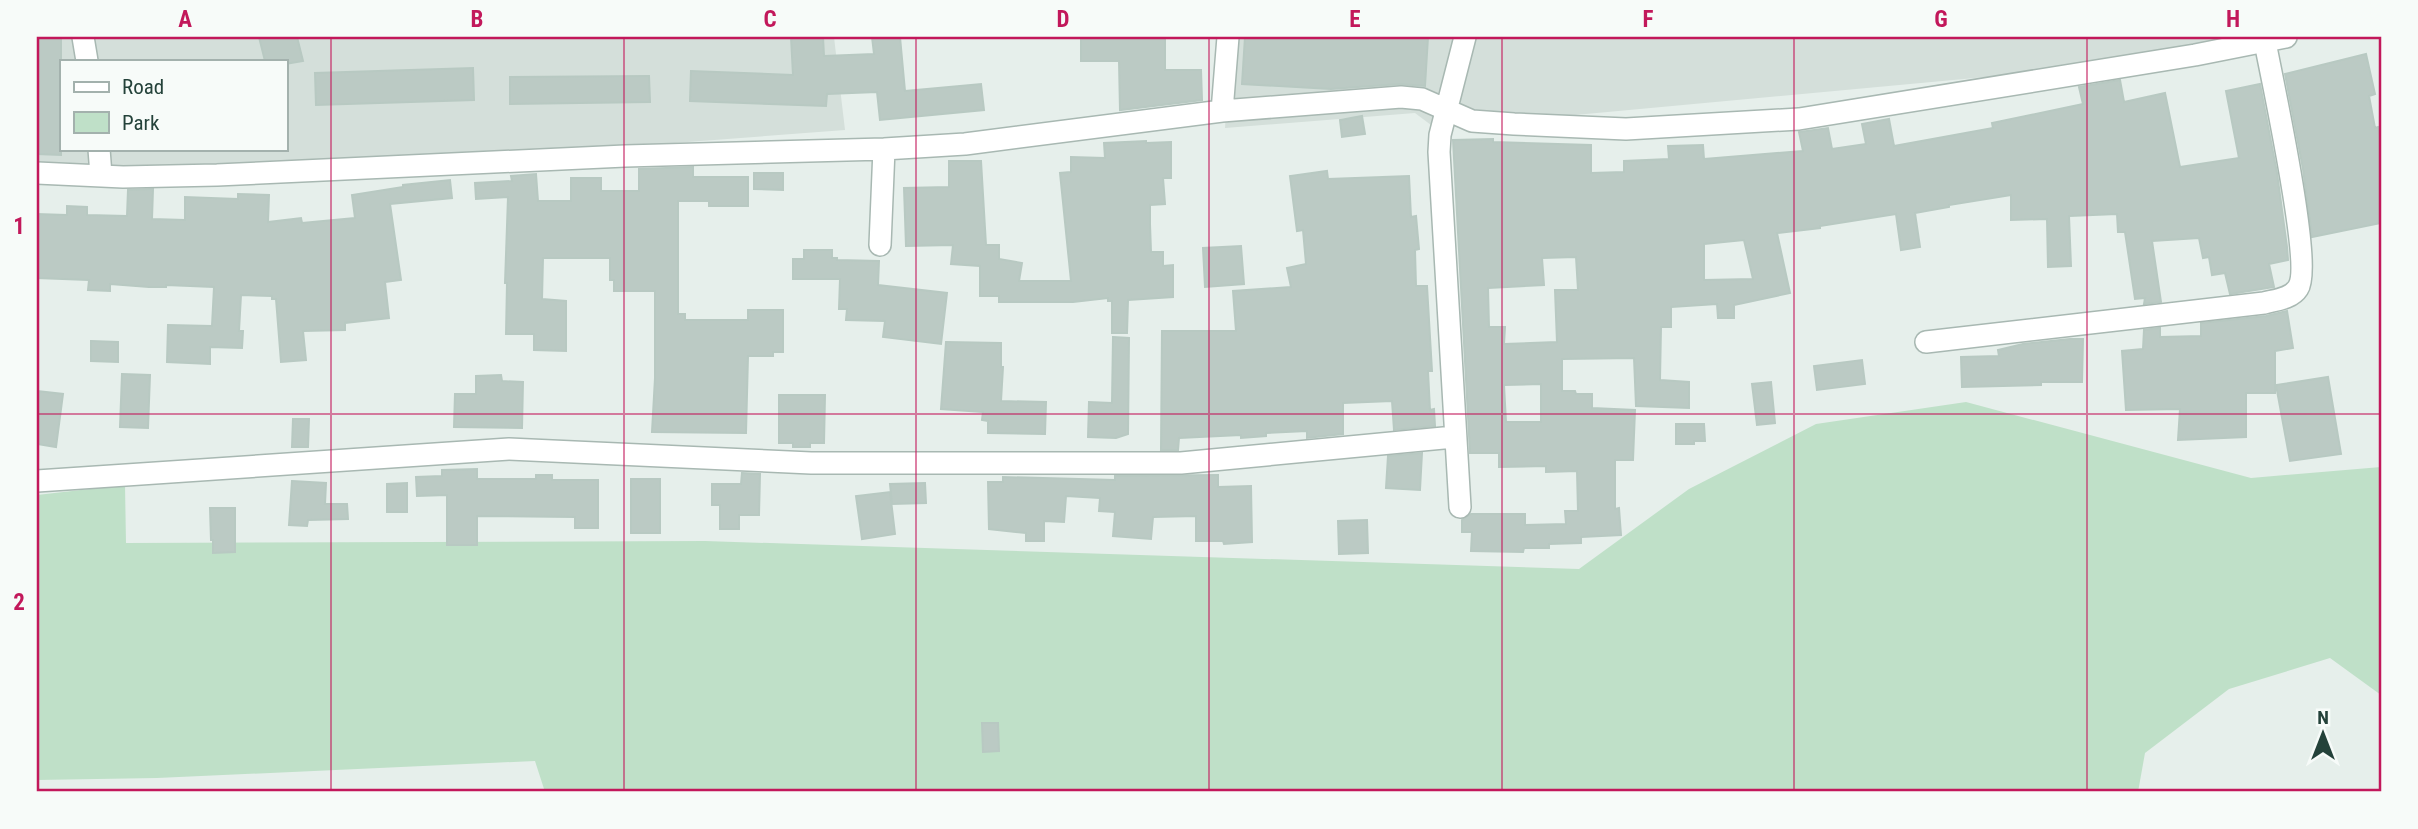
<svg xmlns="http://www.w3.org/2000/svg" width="2418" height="829" font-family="'Roboto Condensed',sans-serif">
<rect width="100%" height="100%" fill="#e6efeb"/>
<path fill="#d4dfda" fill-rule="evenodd" d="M 37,37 L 834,37 L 845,130 L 542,153 L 37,176 ZM 61,61 L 285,61 L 285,149 L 61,149 Z
M 1231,37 L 2248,37 L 2062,70 L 1435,128 L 1415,113 L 1225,128 Z"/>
<path fill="#bfe0c8" d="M 1966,402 L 2251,478 L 2381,467 L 2381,695 L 2330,658 L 2229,689 L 2145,753 L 2138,792 L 545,792 L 535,761 L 157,778 L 37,780 L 37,495 L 125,485 L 126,543 L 705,541 L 1579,569 L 1689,489 L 1816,424 Z"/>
<path fill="#bbcac4" stroke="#b8c9c2" stroke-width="2" fill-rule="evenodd" d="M 37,37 L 61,37 L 61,155 L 37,154 Z
M 259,37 L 297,37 L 303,61 L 285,64 L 285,61 L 265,61 Z
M 791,37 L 823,37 L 824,56 L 874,54 L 872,37 L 900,37 L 905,91 L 981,84 L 984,110 L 880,120 L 877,92 L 827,94 L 826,106 L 690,101 L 691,71 L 793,75 Z
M 1091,37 L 1165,37 L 1165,70 L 1201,70 L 1202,100 L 1120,110 L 1119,61 L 1081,61 L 1081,39 L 1091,39 Z
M 1245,37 L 1428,37 L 1425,86 L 1400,84 L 1331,89 L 1242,84 Z
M 2366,54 L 2375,94 L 2369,96 L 2375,128 L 2378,127 L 2381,143 L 2381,223 L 2312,237 L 2303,169 L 2285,74 Z
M 473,68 L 474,100 L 316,105 L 315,73 Z
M 649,76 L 650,102 L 510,104 L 510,77 Z
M 2120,80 L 2124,102 L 2165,93 L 2180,167 L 2239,158 L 2226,91 L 2260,84 L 2277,173 L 2287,247 L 2288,260 L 2269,264 L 2274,287 L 2230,294 L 2225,273 L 2212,275 L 2209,257 L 2203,258 L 2199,238 L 2152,241 L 2161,302 L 2144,304 L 2145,298 L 2135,299 L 2125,232 L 2118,232 L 2117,214 L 2069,216 L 2071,266 L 2048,267 L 2047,219 L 2011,220 L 2011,195 L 1949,205 L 1949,207 L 1915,213 L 1920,247 L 1901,250 L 1896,214 L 1820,226 L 1820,228 L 1777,233 L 1790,293 L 1734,305 L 1734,318 L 1718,318 L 1717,304 L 1671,307 L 1671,327 L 1661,327 L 1660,380 L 1689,382 L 1689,408 L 1636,406 L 1634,358 L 1562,359 L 1562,391 L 1575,391 L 1576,394 L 1592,394 L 1592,408 L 1635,410 L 1633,460 L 1615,460 L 1615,509 L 1619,508 L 1621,535 L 1581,537 L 1581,543 L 1549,544 L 1549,548 L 1524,548 L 1523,552 L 1471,551 L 1472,532 L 1462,532 L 1462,520 L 1471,514 L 1525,514 L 1525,525 L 1566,524 L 1565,511 L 1578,511 L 1577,471 L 1546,472 L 1546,466 L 1499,467 L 1499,453 L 1470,453 L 1453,140 L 1493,139 L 1493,142 L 1591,145 L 1591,173 L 1624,172 L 1624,161 L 1669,159 L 1668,146 L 1703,145 L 1704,159 L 1803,151 L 1799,132 L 1828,128 L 1832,149 L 1866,144 L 1862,124 L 1889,119 L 1894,146 L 1993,128 L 1992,123 L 2083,104 L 2079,87 ZM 1744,240 L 1753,279 L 1704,280 L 1704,244 ZM 1576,257 L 1578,290 L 1555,290 L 1557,342 L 1504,344 L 1505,327 L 1489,327 L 1488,288 L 1544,285 L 1542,258 ZM 1541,384 L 1541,422 L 1506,422 L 1504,385 Z
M 1362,116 L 1365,134 L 1342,137 L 1340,120 Z
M 1146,141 L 1146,143 L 1171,142 L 1171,178 L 1163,178 L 1165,204 L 1150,205 L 1150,224 L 1151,252 L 1163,252 L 1163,266 L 1173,265 L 1173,297 L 1128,300 L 1127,333 L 1112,333 L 1112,301 L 1108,301 L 1108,298 L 1073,302 L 999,302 L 999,296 L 980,296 L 980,266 L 951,264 L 953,245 L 906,246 L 904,188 L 949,187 L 949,161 L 981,161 L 986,245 L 999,245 L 999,259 L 1022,263 L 1019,281 L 1071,281 L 1060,173 L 1071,172 L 1071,157 L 1105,158 L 1104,143 Z
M 693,167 L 693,177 L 748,177 L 748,206 L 709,206 L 709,201 L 678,201 L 678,314 L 685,314 L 685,320 L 748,320 L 748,310 L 783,310 L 783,352 L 773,352 L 773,356 L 748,356 L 746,433 L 652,432 L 655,378 L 655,291 L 614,291 L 614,280 L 610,280 L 610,258 L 543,258 L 542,299 L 566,301 L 566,351 L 534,350 L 534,334 L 506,334 L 507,283 L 505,283 L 508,197 L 476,199 L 475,183 L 512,181 L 511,176 L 536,174 L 538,201 L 571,201 L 571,178 L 601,178 L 601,191 L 639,191 L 639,169 Z
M 1327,171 L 1328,179 L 1409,176 L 1411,217 L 1416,216 L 1419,249 L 1415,250 L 1416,286 L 1427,286 L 1432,371 L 1428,371 L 1430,410 L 1434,409 L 1435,426 L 1394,430 L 1392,401 L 1343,403 L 1343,434 L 1307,438 L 1307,431 L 1266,433 L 1266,436 L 1241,438 L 1241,435 L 1179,438 L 1178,450 L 1161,450 L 1162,331 L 1236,331 L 1233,291 L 1291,287 L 1287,268 L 1306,264 L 1303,230 L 1297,231 L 1290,176 Z
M 754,173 L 783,173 L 783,190 L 754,189 Z
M 450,180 L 452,198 L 390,204 L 401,280 L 385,282 L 389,318 L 345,323 L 345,330 L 303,331 L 306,360 L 281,362 L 276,299 L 272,299 L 272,296 L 241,295 L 239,331 L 243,331 L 242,348 L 210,347 L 210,364 L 167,362 L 168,325 L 212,326 L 214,287 L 166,285 L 166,287 L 149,287 L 110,284 L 110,291 L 88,290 L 89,280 L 37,278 L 37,214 L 67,215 L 67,206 L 87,207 L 87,215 L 127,216 L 128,190 L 153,189 L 152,219 L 185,220 L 185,197 L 238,199 L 238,194 L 269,195 L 268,222 L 301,218 L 302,223 L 355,218 L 352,195 L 403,187 L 403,185 Z
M 1241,246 L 1244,284 L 1205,287 L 1203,248 Z
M 804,250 L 832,250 L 832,258 L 837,258 L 837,260 L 879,261 L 878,285 L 947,293 L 941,344 L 883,337 L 885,321 L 846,320 L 847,309 L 839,309 L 840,279 L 793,279 L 793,259 L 804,259 Z
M 2287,311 L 2293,348 L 2275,351 L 2275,393 L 2246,393 L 2246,437 L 2178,440 L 2180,409 L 2126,410 L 2122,351 L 2143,349 L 2144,330 L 2160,328 L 2160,337 L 2201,336 L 2201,323 L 2266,316 Z
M 1113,337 L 1129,338 L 1128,434 L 1116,438 L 1088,437 L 1089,402 L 1112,403 Z
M 2070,339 L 2083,339 L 2082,382 L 2041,382 L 2041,385 L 1962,387 L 1961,357 L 1999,356 L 1998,350 L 2023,344 Z
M 91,341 L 118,342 L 118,362 L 91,361 Z
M 946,342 L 1001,343 L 1001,367 L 1003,367 L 1001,401 L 1046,402 L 1045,434 L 988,433 L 988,421 L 982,420 L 983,412 L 941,409 Z
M 1862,360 L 1865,384 L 1817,390 L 1814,366 Z
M 122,374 L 150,375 L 148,428 L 120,427 Z
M 501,375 L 502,381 L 523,382 L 522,428 L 454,427 L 455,394 L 476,394 L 476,376 Z
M 2328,377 L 2341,454 L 2290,461 L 2276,385 Z
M 1771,382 L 1775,423 L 1757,425 L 1752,384 Z
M 37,391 L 63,394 L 56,447 L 37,444 Z
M 779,395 L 825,395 L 824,443 L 810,443 L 810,447 L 793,447 L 793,443 L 779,443 Z
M 293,419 L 309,419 L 308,447 L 292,447 Z
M 1676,424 L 1704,424 L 1705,441 L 1694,441 L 1694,444 L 1676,444 Z
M 1422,453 L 1420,490 L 1386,488 L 1388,456 Z
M 477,469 L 477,479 L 536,479 L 536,475 L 552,475 L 552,480 L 598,480 L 598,528 L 575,528 L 575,517 L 477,516 L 477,545 L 447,545 L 447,495 L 417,496 L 416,477 L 442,476 L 442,470 Z
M 742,473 L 760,474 L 759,515 L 739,515 L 739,529 L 720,529 L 720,505 L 712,505 L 712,484 L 741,484 Z
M 1218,475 L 1218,487 L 1251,486 L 1252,542 L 1224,544 L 1223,541 L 1196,541 L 1196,516 L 1153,517 L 1151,539 L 1113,536 L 1115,512 L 1099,511 L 1100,498 L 1066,496 L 1064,522 L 1044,521 L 1044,541 L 1026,541 L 1026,533 L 989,529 L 988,482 L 1003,482 L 1003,477 L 1115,480 L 1115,476 Z
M 631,479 L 660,479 L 660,533 L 631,533 Z
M 292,481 L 326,483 L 325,504 L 347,504 L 348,519 L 308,520 L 307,526 L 289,525 Z
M 407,483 L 407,512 L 387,512 L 387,484 Z
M 925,483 L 926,503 L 892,504 L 890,484 Z
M 890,492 L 895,534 L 862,539 L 856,496 Z
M 210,508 L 235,508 L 235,552 L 213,553 L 213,540 L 211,540 Z
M 1367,520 L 1368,553 L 1339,554 L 1338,521 Z
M 982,723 L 998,723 L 999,751 L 983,752 Z"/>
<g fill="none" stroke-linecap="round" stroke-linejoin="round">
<g stroke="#a8b8b2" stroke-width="24">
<path id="street" d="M 83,37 L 87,61
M 1222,111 L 1228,37
M 99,149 L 101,175
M 37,173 L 123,177 L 217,175 L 625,156 L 884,149 L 965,144 L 1222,111 L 1401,97 L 1422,99 L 1472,121 L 1514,124 L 1626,129 L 1799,119 L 2195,55 L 2286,37
M 880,245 L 884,149
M 1926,342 L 2264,303 C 2275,300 2291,299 2298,288 C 2313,266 2272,79 2265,42
M 37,481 L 509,449 L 811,463 L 1181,463 L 1454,437
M 1460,507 L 1439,152 L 1440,135 L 1465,37"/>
</g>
<use href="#street" stroke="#fff" stroke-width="21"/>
</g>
<path fill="none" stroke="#c2185b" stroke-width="2" stroke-opacity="0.55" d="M 331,37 L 331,792M 624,37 L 624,792M 916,37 L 916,792M 1209,37 L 1209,792M 1502,37 L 1502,792M 1794,37 L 1794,792M 2087,37 L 2087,792M 37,414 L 2381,414"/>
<rect width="2418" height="829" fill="none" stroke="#f7fbf9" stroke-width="77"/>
<rect x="60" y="60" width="228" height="91" fill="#f7fbf9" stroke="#a3b1ad" stroke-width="2"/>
<rect x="74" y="82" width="35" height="10" fill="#ffffff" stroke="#a3b1ad" stroke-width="2"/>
<text x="122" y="94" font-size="21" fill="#24423a">Road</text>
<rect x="74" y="112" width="35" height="21" fill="#bfe0c8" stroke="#a3b1ad" stroke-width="2"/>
<text x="122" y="130" font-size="21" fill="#24423a">Park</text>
<g transform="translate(2323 734)" stroke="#f7fbf9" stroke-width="5" paint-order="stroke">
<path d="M0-5L12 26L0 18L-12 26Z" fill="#24423a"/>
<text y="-10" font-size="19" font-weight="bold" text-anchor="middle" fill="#24423a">N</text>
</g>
<rect x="38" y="38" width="2342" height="752" fill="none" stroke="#c2185b" stroke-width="2.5"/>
<g font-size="23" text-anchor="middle" font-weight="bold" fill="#c2185b">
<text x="185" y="27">A</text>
<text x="477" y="27">B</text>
<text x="770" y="27">C</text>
<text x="1063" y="27">D</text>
<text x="1355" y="27">E</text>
<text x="1648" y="27">F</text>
<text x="1941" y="27">G</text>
<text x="2233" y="27">H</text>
<text x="19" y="234">1</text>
<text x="19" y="610">2</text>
</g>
</svg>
